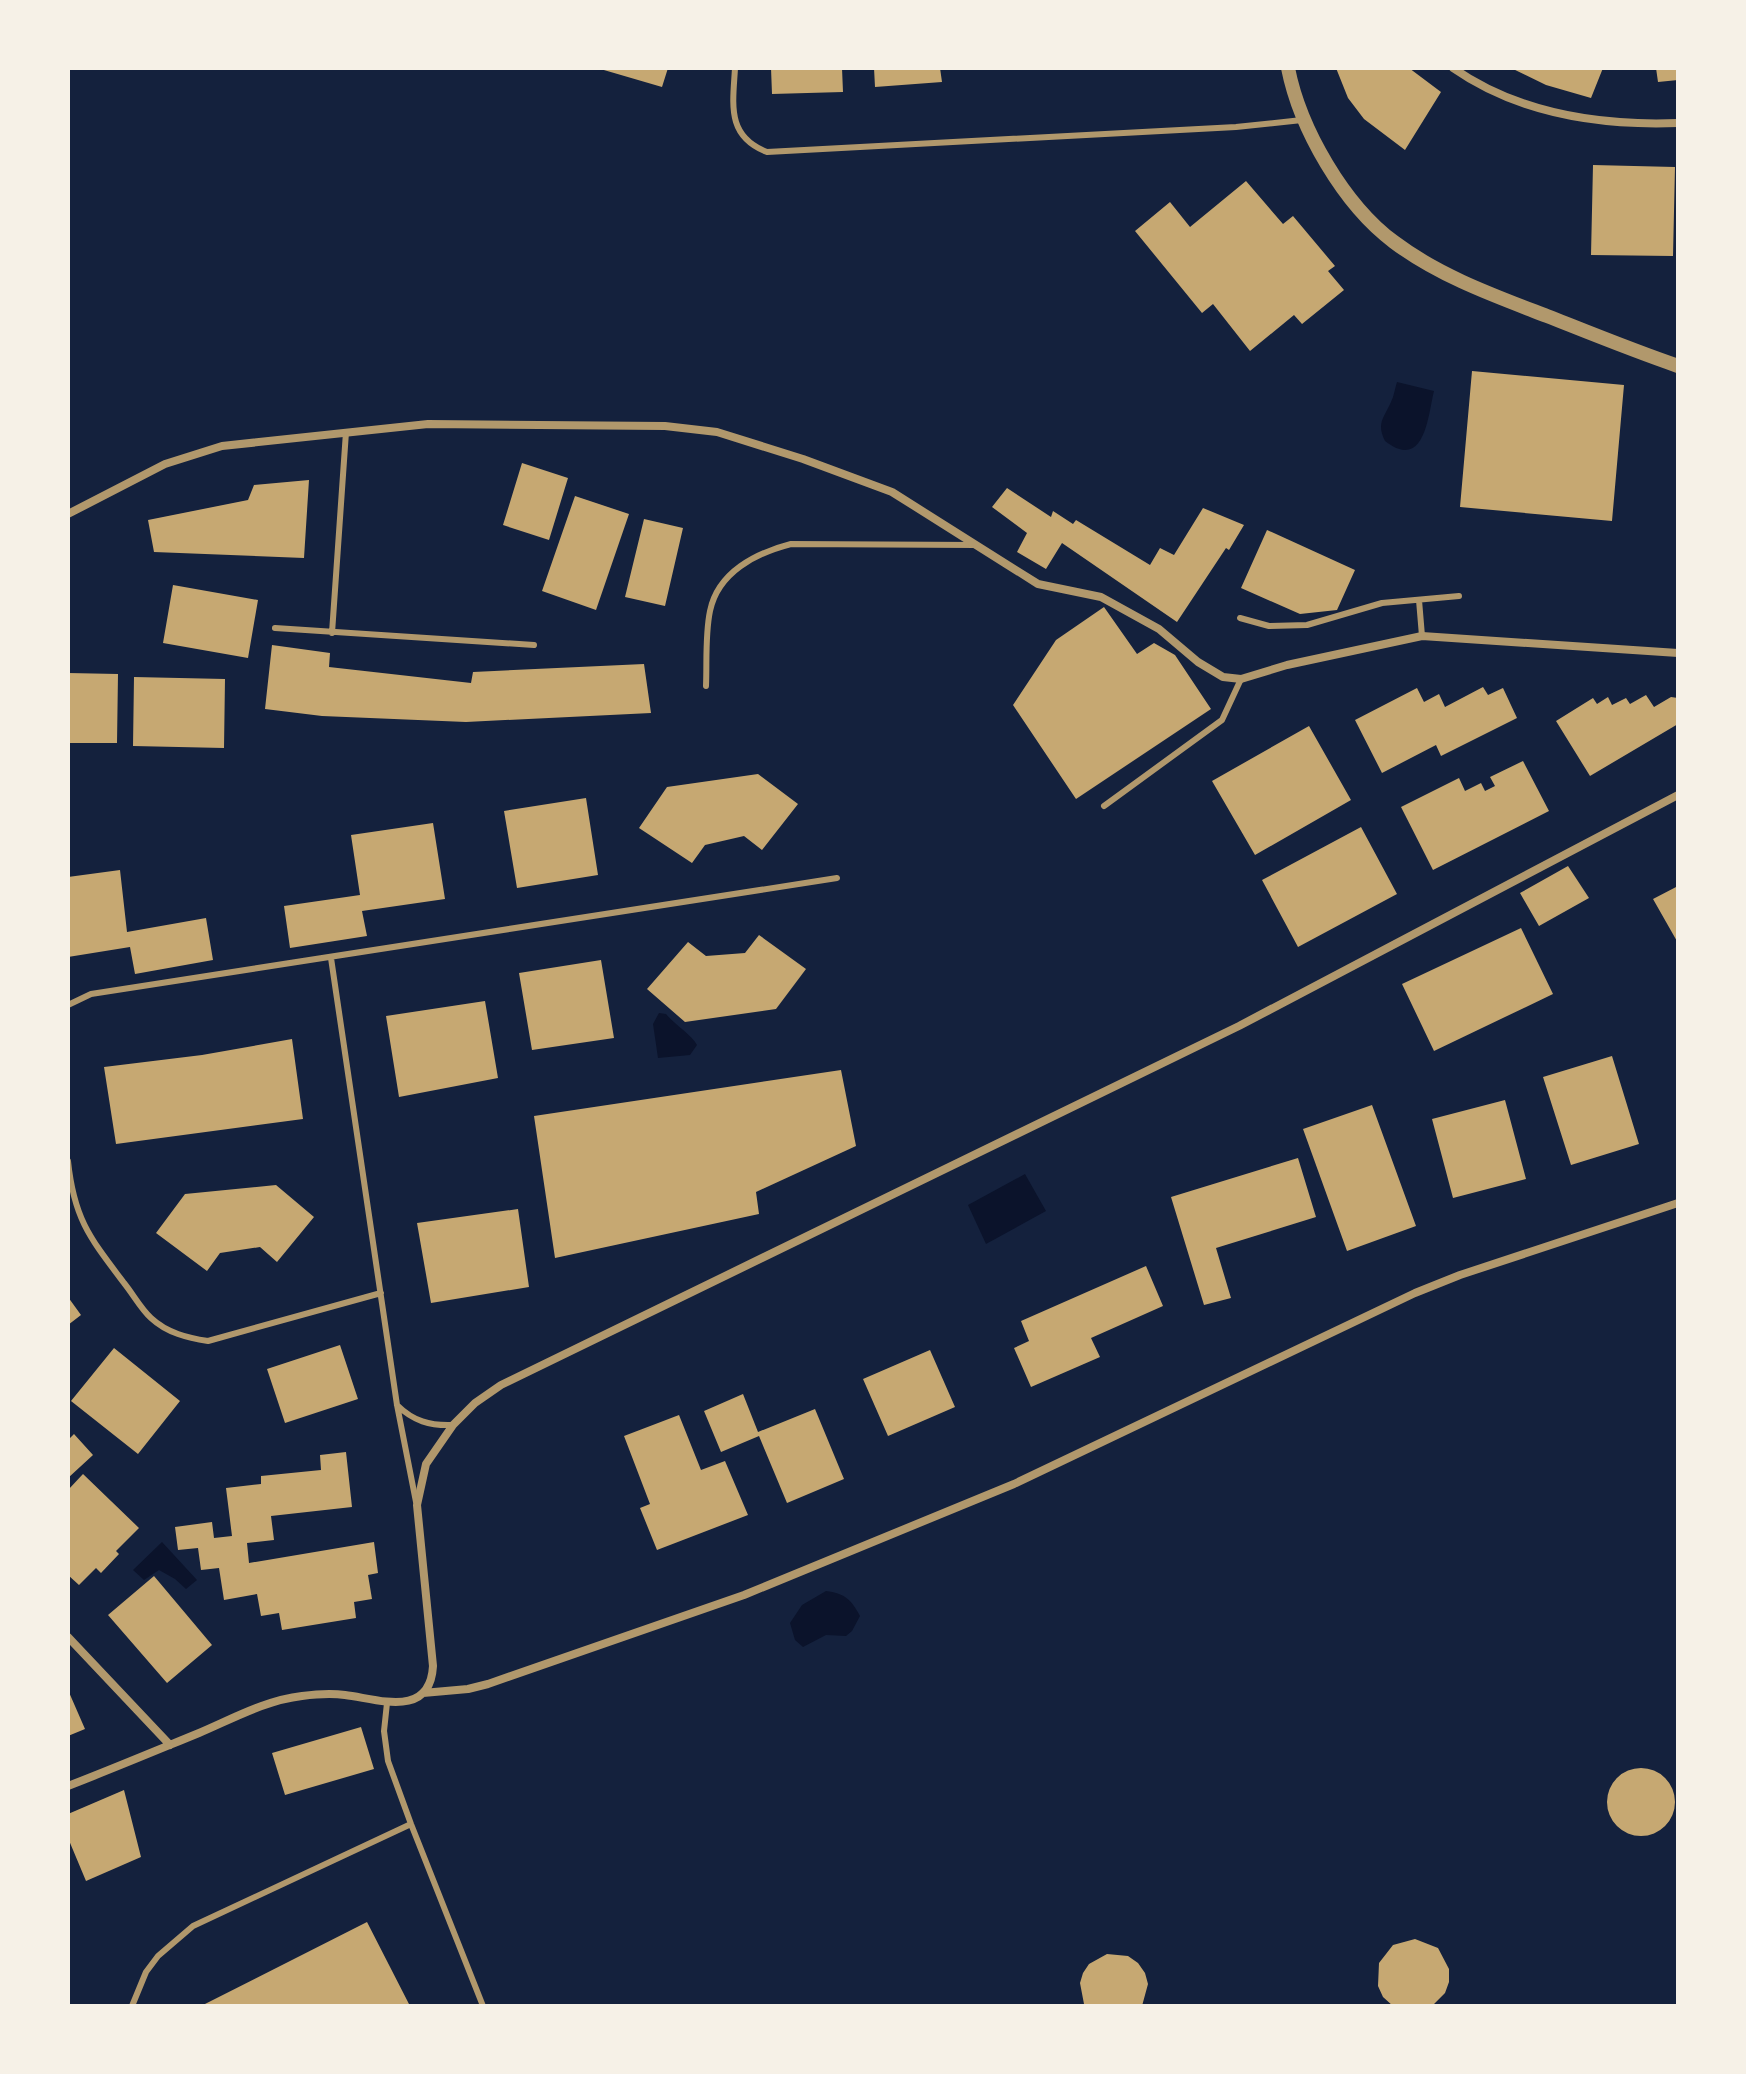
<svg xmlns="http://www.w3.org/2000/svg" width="1746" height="2074" font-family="'Source Sans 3',sans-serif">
<rect width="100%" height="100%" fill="#14213d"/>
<path fill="#0b132b" d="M 1397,382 L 1434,391 C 1428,415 1425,472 1385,441 C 1376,423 1384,418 1391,402 C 1394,396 1395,388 1397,382 Z
M 659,1013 L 666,1014 C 675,1025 692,1035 697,1045 L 690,1055 L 658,1058 L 653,1024 Z
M 1025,1174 L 1046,1211 L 986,1244 L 968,1205 Z
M 162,1542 L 197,1580 L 186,1589 L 175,1579 L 159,1570 L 144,1580 L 133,1570 Z
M 826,1591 C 844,1593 852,1600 860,1616 L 852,1631 L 846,1636 L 826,1635 L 803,1647 L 795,1640 L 790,1623 L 802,1605 Z"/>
<path fill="#c6a872" d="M 597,68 L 668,68 L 662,87 Z
M 771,68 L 842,68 L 843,92 L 772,94 Z
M 874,68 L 940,68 L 942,82 L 875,87 Z
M 1336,68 L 1409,68 L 1441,92 L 1405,150 L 1364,119 L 1348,98 Z
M 1511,68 L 1603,68 L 1591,98 L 1546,85 Z
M 1656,68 L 1678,68 L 1678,80 L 1658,82 Z
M 1593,165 L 1675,167 L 1673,256 L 1591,255 Z
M 1246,181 L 1283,224 L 1293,216 L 1335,266 L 1328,271 L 1344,290 L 1302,324 L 1294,315 L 1250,351 L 1213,304 L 1202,313 L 1135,231 L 1170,202 L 1190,227 Z
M 1472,371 L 1624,385 L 1612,521 L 1460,507 Z
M 522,463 L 568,478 L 549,540 L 503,525 Z
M 309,480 L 304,558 L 154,552 L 148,520 L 248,500 L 254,485 Z
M 1007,488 L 1051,517 L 1053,511 L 1073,524 L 1076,520 L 1150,565 L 1160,548 L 1174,555 L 1203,508 L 1244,525 L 1229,550 L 1226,548 L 1177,622 L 1062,543 L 1046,569 L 1017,552 L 1027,533 L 992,507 Z
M 575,496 L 629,514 L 596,610 L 542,591 Z
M 644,519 L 683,528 L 665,606 L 625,597 Z
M 1267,530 L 1355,570 L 1337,610 L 1300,614 L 1241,588 Z
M 173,585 L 258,600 L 248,658 L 163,643 Z
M 1104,607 L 1137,654 L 1154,643 L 1175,655 L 1211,709 L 1076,799 L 1013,705 L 1056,640 Z
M 272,645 L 330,653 L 329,667 L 471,683 L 473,672 L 644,664 L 651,713 L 466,722 L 322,716 L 265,709 Z
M 68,673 L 118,674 L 117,743 L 68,743 Z
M 134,677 L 225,679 L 224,748 L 133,746 Z
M 1483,687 L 1488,695 L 1503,688 L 1517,718 L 1441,756 L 1436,745 L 1382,773 L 1355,720 L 1417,688 L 1424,702 L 1439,694 L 1445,707 Z
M 1646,695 L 1654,707 L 1671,697 L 1678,698 L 1678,724 L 1590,776 L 1556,721 L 1593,698 L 1597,704 L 1608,697 L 1612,705 L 1626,698 L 1630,704 Z
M 1309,726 L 1351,800 L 1255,855 L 1212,781 Z
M 1523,761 L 1549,811 L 1433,870 L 1401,807 L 1459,778 L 1465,791 L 1481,783 L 1485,791 L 1495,786 L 1490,777 Z
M 758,774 L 798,804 L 762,850 L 744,836 L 705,845 L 692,863 L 639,828 L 667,787 Z
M 586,798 L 598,875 L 517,888 L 504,811 Z
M 433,823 L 445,899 L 362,911 L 367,936 L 290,948 L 284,906 L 360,895 L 351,835 Z
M 1361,827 L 1397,894 L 1298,947 L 1262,880 Z
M 1568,866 L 1589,898 L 1539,926 L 1520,893 Z
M 120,870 L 127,932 L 206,918 L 213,960 L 135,974 L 130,947 L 68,957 L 68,877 Z
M 1678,886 L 1678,943 L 1653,899 Z
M 1521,928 L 1553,994 L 1434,1051 L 1402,984 Z
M 759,935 L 806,969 L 776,1009 L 685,1022 L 647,989 L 688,942 L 706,956 L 745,953 Z
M 601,960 L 614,1038 L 532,1050 L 519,973 Z
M 485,1001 L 498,1078 L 399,1097 L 386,1016 Z
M 292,1039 L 303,1119 L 116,1144 L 104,1067 L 202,1055 Z
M 1612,1056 L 1639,1144 L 1571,1165 L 1543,1077 Z
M 841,1070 L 856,1146 L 756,1192 L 759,1214 L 555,1258 L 534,1116 Z
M 1505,1100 L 1526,1179 L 1453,1198 L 1432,1119 Z
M 1372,1105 L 1416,1226 L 1347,1251 L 1303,1129 Z
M 1298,1158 L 1316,1217 L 1216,1248 L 1231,1298 L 1204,1305 L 1171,1197 Z
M 276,1185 L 314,1217 L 277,1262 L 260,1247 L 220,1253 L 207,1271 L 156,1233 L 185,1194 Z
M 518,1209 L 529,1287 L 431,1303 L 417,1223 Z
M 1146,1266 L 1163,1306 L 1091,1338 L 1100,1357 L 1031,1387 L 1014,1348 L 1029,1341 L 1021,1321 Z
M 68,1297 L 81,1315 L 68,1325 Z
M 340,1345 L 358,1399 L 285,1423 L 267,1369 Z
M 114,1348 L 180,1401 L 138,1454 L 71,1401 Z
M 930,1350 L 955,1407 L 888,1436 L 863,1379 Z
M 743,1394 L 758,1432 L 815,1409 L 844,1479 L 787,1503 L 759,1436 L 721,1452 L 704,1411 Z
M 679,1415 L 701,1470 L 725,1461 L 748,1515 L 657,1550 L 640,1508 L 650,1504 L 624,1436 Z
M 74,1434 L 93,1455 L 68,1478 L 68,1440 Z
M 346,1452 L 352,1507 L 271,1516 L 274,1540 L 247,1543 L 249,1563 L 374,1542 L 378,1573 L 368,1575 L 372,1599 L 354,1602 L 356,1618 L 282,1630 L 279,1613 L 261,1616 L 257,1594 L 224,1600 L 219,1568 L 201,1570 L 198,1548 L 178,1550 L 175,1527 L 212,1522 L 214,1538 L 232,1536 L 226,1488 L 261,1484 L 261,1476 L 321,1470 L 320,1455 Z
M 83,1474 L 139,1528 L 116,1551 L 119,1554 L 101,1573 L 96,1568 L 79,1585 L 68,1575 L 68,1490 Z
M 154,1576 L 212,1645 L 167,1683 L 108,1615 Z
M 68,1690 L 85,1729 L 68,1736 Z
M 361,1727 L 374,1769 L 285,1795 L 272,1753 Z
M1607 1802a34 34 0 1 1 68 0a34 34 0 1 1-68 0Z
M 124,1790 L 141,1857 L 86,1881 L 68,1838 L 68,1814 Z
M 367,1922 L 410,2006 L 201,2006 Z
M 1415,1939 L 1438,1948 L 1449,1969 L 1449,1982 L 1445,1993 L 1432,2006 L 1393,2006 L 1383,1997 L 1378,1986 L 1379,1963 L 1393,1945 Z
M 1107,1954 L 1128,1956 L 1138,1963 L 1145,1973 L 1148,1984 L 1142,2006 L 1086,2006 L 1084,2004 L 1080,1983 L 1083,1973 L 1089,1964 Z"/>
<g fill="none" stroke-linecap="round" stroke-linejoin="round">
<path stroke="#b1986c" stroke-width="6" d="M 735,68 C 733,104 726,136 767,152 L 1236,127 L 1302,120
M 1419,600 L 1422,636
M 1240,618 L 1269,626 L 1307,625 L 1382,603 L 1459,596
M 275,628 L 534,645
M 332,633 L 346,432
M 706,686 C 707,662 705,635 710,611 C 718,572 756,553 791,544 L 976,545
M 1104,806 L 1222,720 L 1241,679
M 331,958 L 397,1405 L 416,1502
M 68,1005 L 91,994 L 837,878
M 68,1161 C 74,1219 90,1238 124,1283 C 133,1294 141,1309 151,1318 C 167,1333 188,1338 208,1341 L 381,1293
M 397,1405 C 413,1421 430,1426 453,1425
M 387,1703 L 384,1731 L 388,1761 L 411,1824 L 483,2006
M 132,2006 L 146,1972 L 158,1956 L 193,1926 L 411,1824"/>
<path stroke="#b1986c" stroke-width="8" d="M 1453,68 C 1519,114 1599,126 1678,123
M 68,514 L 165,464 L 222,446 L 428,424 L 665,426 L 717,432 L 803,459 L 892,492 L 1038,584 L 1101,597 L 1159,629 L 1198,662 L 1223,677 L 1241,679 L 1287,665 L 1422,636 L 1678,653
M 68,1637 L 170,1745
M 423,1693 L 468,1689 L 488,1684 L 744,1595 L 1014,1484 L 1415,1293 L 1460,1275 L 1678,1203
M 68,1786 C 112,1769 155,1751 199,1733 C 232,1719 266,1700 302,1696 C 317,1694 331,1693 345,1695 C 378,1699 430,1719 433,1666 L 417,1505 L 426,1464 L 453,1425 L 475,1403 L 501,1385 L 1239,1026 L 1678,795"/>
<path stroke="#b1986c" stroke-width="14" d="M 1288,68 C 1300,129 1344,205 1394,242 C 1439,276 1495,296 1547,316 C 1590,333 1634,351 1678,366"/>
</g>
<rect width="1746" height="2074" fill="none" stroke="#f6f1e7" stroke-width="140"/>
</svg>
